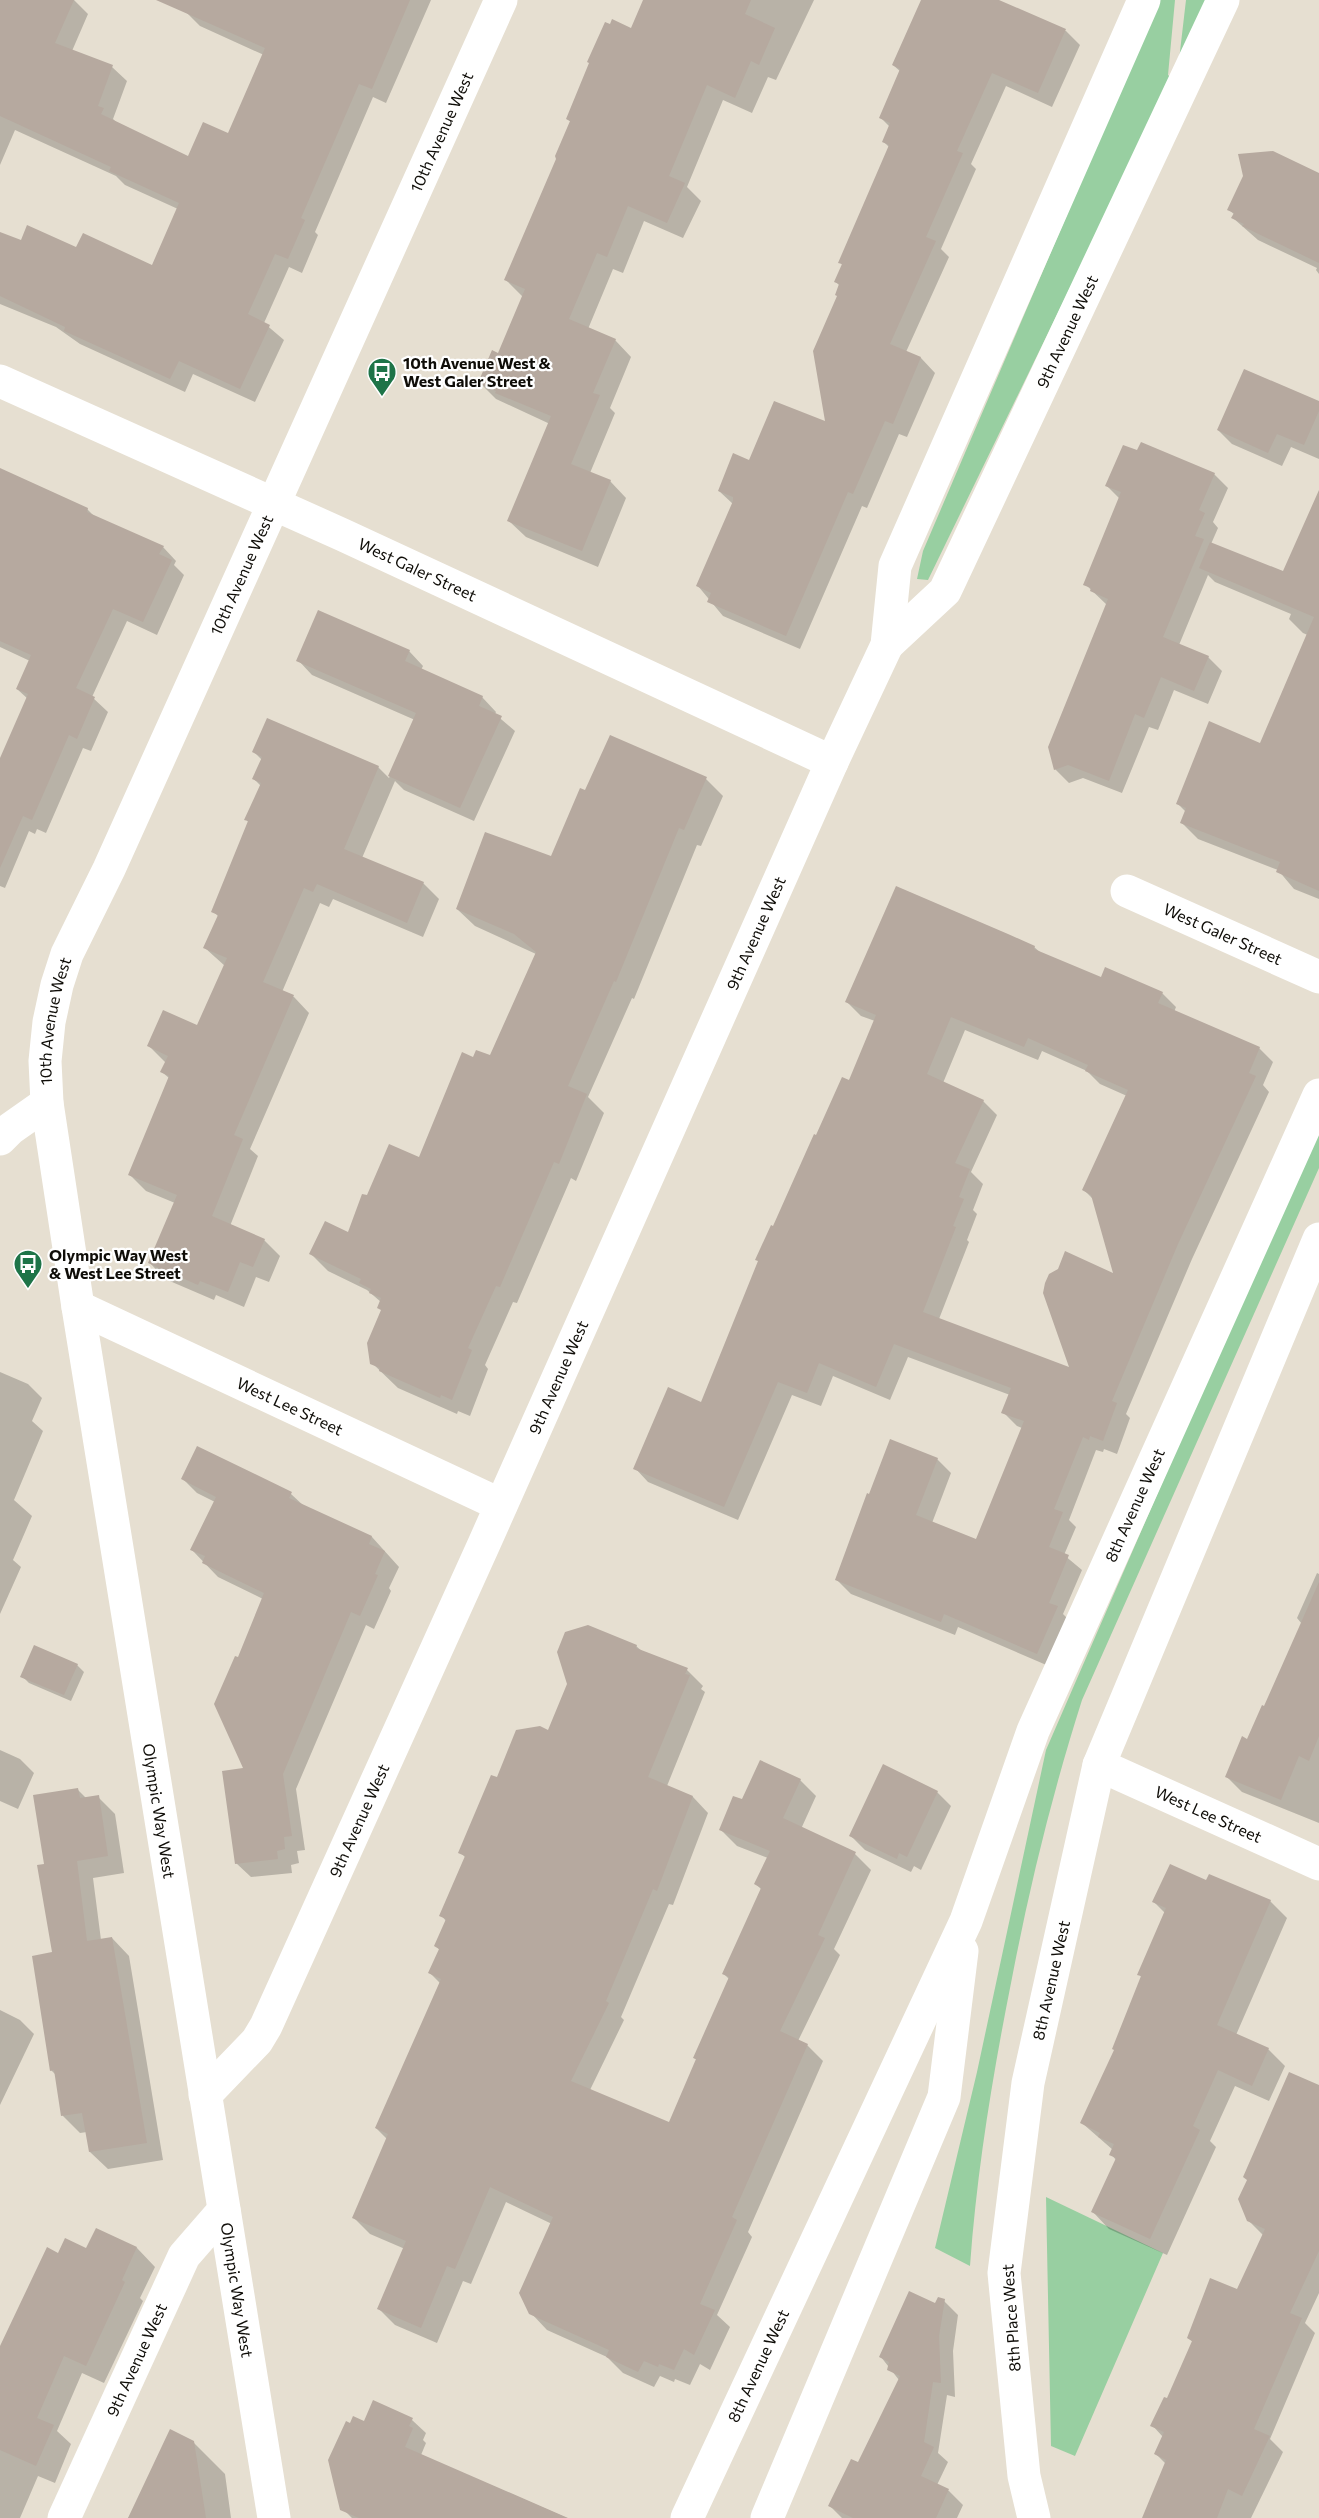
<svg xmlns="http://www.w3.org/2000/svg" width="1319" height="2518" font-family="Commissioner,sans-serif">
<rect width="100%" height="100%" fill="#e6dfd1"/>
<path fill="#98cfa1" d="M 1159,0 L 1175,0 L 1168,75 L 1172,78 L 928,580 L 917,579 L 923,551 Z
M 1186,0 L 1210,0 L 1179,60 Z
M 1319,1129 L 1319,1168 L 1082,1700 C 1053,1791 1030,1884 1012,1978 C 993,2073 977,2169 970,2266 L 935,2248 L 977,2072 L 1046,1750 L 1216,1359 Z
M 1046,2197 L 1163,2253 L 1075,2456 L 1051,2446 Z"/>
<path fill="#0003" fill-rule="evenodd" d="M 0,0 L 74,0 L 88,14 L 72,51 L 112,67 L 127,81 L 113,119 L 117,123 L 189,158 L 229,135 L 264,55 L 200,26 L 186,12 L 191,0 L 431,0 L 386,103 L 373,97 L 315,232 L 318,235 L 302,273 L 289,267 L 264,323 L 284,340 L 255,402 L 193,374 L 185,392 L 80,344 L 56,327 L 0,304 L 0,233 L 21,242 L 77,249 L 153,267 L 178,209 L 125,185 L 116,176 L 15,130 L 0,165 Z
M 645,0 L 814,0 L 776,80 L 768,77 L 752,113 L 723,100 L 687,187 L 701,201 L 683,238 L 644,221 L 623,273 L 613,269 L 588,329 L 615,340 L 631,357 L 610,408 L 615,413 L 590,473 L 610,481 L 626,498 L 598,567 L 526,537 L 509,521 L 550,424 L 496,399 L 480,383 L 499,355 L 523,297 L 506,280 L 557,159 L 571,122 L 567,119 L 632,30 Z
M 922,0 L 996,0 L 1066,31 L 1080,45 L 1052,107 L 1006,86 L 971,164 L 976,169 L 941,249 L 949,257 L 906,352 L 921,358 L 935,373 L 907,437 L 899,434 L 867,508 L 862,506 L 800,649 L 723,616 L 698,586 L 733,504 L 719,491 L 749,462 L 827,423 L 840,286 L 836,282 L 843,266 L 840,262 L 889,147 L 884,142 L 890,127 L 881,118 L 901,72 L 893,65 Z
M 1319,175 L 1319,274 L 1316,270 L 1317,268 L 1258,240 L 1233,218 L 1235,215 L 1228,209 Z
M 1319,403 L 1319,459 L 1291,447 L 1282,466 L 1232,444 L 1218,430 Z
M 0,471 L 87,509 L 95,517 L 163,547 L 176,561 L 174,565 L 184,575 L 157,635 L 127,621 L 92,697 L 108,712 L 91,751 L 83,748 L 46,833 L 37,829 L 35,834 L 29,831 L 5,888 L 0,886 L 0,761 L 28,699 L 17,689 L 30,661 L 0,647 Z
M 1214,474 L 1228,488 L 1213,522 L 1218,528 L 1211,544 L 1284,572 L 1319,521 L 1319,640 L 1303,633 L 1289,619 L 1291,614 L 1215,582 L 1208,575 L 1179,645 L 1208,657 L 1222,671 L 1208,704 L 1174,690 L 1158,730 L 1149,727 L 1122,793 L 1083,778 L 1069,783 L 1055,769 L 1107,605 L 1085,584 L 1120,499 L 1106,485 Z
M 409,651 L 423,666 L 421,670 L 482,697 L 496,712 L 495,714 L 515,731 L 474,821 L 404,790 L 395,781 L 362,858 L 423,883 L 439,899 L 423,937 L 333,899 L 329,907 L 320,903 L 282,992 L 294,997 L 309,1013 L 250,1149 L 258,1156 L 230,1226 L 264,1240 L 280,1256 L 269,1282 L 256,1277 L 244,1307 L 216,1295 L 214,1300 L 165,1279 L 150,1263 L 175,1203 L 146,1191 L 130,1175 L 169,1078 L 162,1072 L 166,1063 L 149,1046 L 198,1027 L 225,966 L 205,948 L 219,917 L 213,911 L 249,823 L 246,819 L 261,786 L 254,779 L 262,760 L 254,752 L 378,767 L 389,778 L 415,720 L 312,675 L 298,660 Z
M 1319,659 L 1319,899 L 1294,889 L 1278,870 L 1198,839 L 1182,823 L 1186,812 L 1178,804 L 1261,745 Z
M 706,779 L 723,796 L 701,846 L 697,845 L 634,999 L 632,998 L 588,1097 L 604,1113 L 576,1181 L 571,1178 L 517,1303 L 513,1302 L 485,1365 L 488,1369 L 470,1416 L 458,1411 L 457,1414 L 398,1388 L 372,1363 L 382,1311 L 381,1302 L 367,1290 L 328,1271 L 311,1254 L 349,1234 L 367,1197 L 420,1159 L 474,1059 L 490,1057 L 536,954 L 475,926 L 457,909 L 552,858 L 586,792 Z
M 1034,947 L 1041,953 L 1102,979 L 1162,993 L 1176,1007 L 1174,1012 L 1259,1048 L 1273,1062 L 1263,1085 L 1269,1092 L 1192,1259 L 1126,1414 L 1130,1418 L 1117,1454 L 1104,1449 L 1103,1452 L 1096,1450 L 1069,1520 L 1076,1527 L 1064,1555 L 1082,1570 L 1063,1614 L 1071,1622 L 1051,1667 L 958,1627 L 955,1635 L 851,1594 L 837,1580 L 937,1459 L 951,1473 L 932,1523 L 977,1541 L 1022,1428 L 1017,1426 L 1003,1412 L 1010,1395 L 908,1357 L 890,1400 L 833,1376 L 821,1406 L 792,1395 L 738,1520 L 648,1482 L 635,1468 L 701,1404 L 774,1228 L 817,1137 L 850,1082 L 875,1021 L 861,1016 L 847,1002 ZM 965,1030 L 1038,1060 L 1042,1051 L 1087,1071 L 1100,1084 L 1127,1096 L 1084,1190 L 1094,1200 L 1115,1276 L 1072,1370 L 939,1319 L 969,1242 L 967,1240 L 977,1214 L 973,1210 L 983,1184 L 971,1172 L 997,1115 L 983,1101 L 943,1083 Z
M 0,1372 L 28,1384 L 42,1398 L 32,1421 L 43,1431 L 14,1500 L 32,1516 L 13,1560 L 21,1567 L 0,1614 Z
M 183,1479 L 291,1494 L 305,1507 L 372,1537 L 399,1567 L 389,1588 L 391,1591 L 374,1629 L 366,1625 L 296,1789 L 305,1850 L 297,1851 L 299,1863 L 291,1865 L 292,1873 L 251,1877 L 236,1863 L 246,1769 L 239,1659 L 263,1599 L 218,1577 L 192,1550 L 215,1502 L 197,1493 Z
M 1317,1573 L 1319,1574 L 1319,1823 L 1242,1792 L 1227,1777 L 1265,1708 L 1302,1624 L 1297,1618 Z
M 636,1646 L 643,1652 L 687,1670 L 703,1686 L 701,1689 L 705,1692 L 667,1786 L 693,1797 L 708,1813 L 673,1905 L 669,1904 L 621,2017 L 624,2020 L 590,2090 L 670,2124 L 697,2060 L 694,2058 L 729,1979 L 724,1974 L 762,1890 L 756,1884 L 768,1858 L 737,1846 L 721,1830 L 743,1801 L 800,1780 L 816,1796 L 801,1829 L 855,1854 L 871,1870 L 834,1949 L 840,1955 L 798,2041 L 807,2045 L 823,2061 L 748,2232 L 752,2237 L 717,2315 L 730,2327 L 710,2370 L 700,2364 L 690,2385 L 675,2379 L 674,2382 L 660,2376 L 654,2387 L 623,2373 L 607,2357 L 547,2330 L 531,2313 L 552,2224 L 506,2202 L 471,2284 L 463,2281 L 437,2343 L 395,2325 L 379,2309 L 405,2249 L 370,2234 L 354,2218 L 387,2139 L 376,2128 L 440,1983 L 430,1973 L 440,1950 L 436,1946 L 446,1921 L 441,1915 L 466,1858 L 460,1852 L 498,1779 Z
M 77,1665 L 84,1672 L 71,1701 L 29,1683 L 22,1676 Z
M 0,1750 L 20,1759 L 34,1773 L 18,1809 L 0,1801 Z
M 78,1790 L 86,1798 L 98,1797 L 115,1814 L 124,1873 L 93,1878 L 101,1940 L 112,1938 L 129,1956 L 163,2160 L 108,2169 L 90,2152 L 87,2132 L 80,2133 L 63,2116 L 56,2075 L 51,2070 L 54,1953 L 45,1866 Z
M 937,1792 L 951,1806 L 921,1870 L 914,1866 L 911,1872 L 865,1850 L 851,1836 Z
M 1207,1882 L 1270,1901 L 1287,1918 L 1236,2035 L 1268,2049 L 1285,2066 L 1269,2101 L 1235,2086 L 1210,2141 L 1216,2147 L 1167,2255 L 1109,2229 L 1093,2212 L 1116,2160 L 1111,2154 L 1113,2150 L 1082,2123 L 1115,2050 L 1142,1978 L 1139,1974 L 1165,1913 L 1154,1902 Z
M 0,2010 L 20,2020 L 34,2034 L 0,2105 Z
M 1319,2087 L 1319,2293 L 1305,2323 L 1315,2333 L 1270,2439 L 1283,2452 L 1251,2518 L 1144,2518 L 1166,2464 L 1156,2454 L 1163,2437 L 1152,2425 L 1168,2401 L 1193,2342 L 1188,2338 L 1238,2291 L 1263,2235 L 1248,2220 Z
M 96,2230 L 137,2248 L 155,2267 L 140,2298 L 143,2301 L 104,2383 L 82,2373 L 57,2431 L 71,2444 L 55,2483 L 38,2476 L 20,2518 L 0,2518 L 0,2350 L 58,2255 L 87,2250 Z
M 944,2301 L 958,2315 L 953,2351 L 955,2397 L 947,2395 L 938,2453 L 948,2462 L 937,2485 L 949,2491 L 963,2505 L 957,2518 L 842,2518 L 830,2506 L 859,2464 L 899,2380 L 881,2357 L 935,2305 Z
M 412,2420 L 426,2433 L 423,2440 L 426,2443 L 421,2455 L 567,2518 L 352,2518 L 340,2506 L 365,2423 Z
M 193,2442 L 225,2474 L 231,2518 L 128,2518 Z"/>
<path fill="#b6a99f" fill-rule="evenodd" d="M 0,0 L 74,0 L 55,43 L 113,65 L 98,106 L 104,108 L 101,114 L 188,156 L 203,122 L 228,133 L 265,48 L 156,0 L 410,0 L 372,89 L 359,84 L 301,218 L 305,220 L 288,259 L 275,254 L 248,314 L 270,325 L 240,389 L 179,361 L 170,379 L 64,331 L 65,327 L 0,296 L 0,232 L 21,240 L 27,225 L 76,247 L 83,233 L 152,265 L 179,203 L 109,171 L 111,167 L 0,116 Z
M 643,0 L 751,0 L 745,14 L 775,28 L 759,65 L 751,61 L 735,98 L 707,85 L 669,176 L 685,183 L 667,223 L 628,206 L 607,257 L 597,253 L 569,319 L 616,339 L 593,393 L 600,395 L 571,464 L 611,480 L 582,551 L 507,521 L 551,416 L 495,393 L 496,391 L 478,383 L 492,350 L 498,353 L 525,289 L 504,280 L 556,159 L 555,156 L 570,121 L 566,119 L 589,63 L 587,62 L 605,22 L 610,24 L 612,19 L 631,28 Z
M 921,0 L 999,0 L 1066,29 L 1038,93 L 992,73 L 957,151 L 963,153 L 926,237 L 936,241 L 890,344 L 921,357 L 893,424 L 885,421 L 853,494 L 848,492 L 786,636 L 707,602 L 711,593 L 696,586 L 733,501 L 733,497 L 718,491 L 733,453 L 749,460 L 774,401 L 825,421 L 813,351 L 837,296 L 835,295 L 839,284 L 834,282 L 842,264 L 838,263 L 889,145 L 882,142 L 890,123 L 879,118 L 900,69 L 892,65 Z
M 1273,151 L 1319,173 L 1319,263 L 1242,226 L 1244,224 L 1231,218 L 1234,213 L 1227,210 L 1243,176 L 1238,154 Z
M 1244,369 L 1319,401 L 1319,411 L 1304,445 L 1277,434 L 1268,453 L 1217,430 Z
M 1141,442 L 1215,473 L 1199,510 L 1205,513 L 1195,536 L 1204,539 L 1163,637 L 1209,656 L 1194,691 L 1161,677 L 1144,718 L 1135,714 L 1109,781 L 1068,765 L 1054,770 L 1048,747 L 1108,599 L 1090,591 L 1091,588 L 1083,585 L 1121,492 L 1105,486 L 1123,445 L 1137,450 Z
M 0,468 L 88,508 L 87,512 L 164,546 L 159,554 L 172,560 L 143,622 L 113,609 L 76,688 L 95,697 L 77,739 L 69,735 L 32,820 L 23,816 L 0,868 L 0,758 L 28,694 L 16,689 L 31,655 L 0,641 Z
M 1319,490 L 1319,891 L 1276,872 L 1280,862 L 1180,823 L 1186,808 L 1176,804 L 1209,721 L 1260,743 L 1314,617 L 1199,568 L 1210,542 L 1283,571 Z
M 318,610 L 410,650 L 405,661 L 483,696 L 479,706 L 502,716 L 460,808 L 388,776 L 416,713 L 296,661 Z
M 267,718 L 379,766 L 344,849 L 424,882 L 407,923 L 317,884 L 313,892 L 304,888 L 263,982 L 294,995 L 234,1135 L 243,1139 L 212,1216 L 265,1239 L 253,1267 L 240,1262 L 228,1292 L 200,1281 L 198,1285 L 148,1263 L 177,1195 L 128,1175 L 169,1076 L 160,1072 L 168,1056 L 147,1046 L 163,1010 L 197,1025 L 227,958 L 203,948 L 218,915 L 211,912 L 248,821 L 244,820 L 261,783 L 252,779 L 262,757 L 252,752 Z
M 610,735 L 707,777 L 684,830 L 679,828 L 616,982 L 614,981 L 568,1086 L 587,1094 L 559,1164 L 554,1162 L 500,1287 L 496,1286 L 468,1348 L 472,1350 L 452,1400 L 441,1395 L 440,1398 L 379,1371 L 380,1368 L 370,1364 L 367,1343 L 381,1310 L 377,1308 L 381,1298 L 369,1293 L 371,1289 L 359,1283 L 361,1279 L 309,1254 L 325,1221 L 348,1232 L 362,1194 L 367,1195 L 389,1144 L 419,1157 L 462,1052 L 473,1057 L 476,1050 L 490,1055 L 536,952 L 514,934 L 456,909 L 485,832 L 551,856 L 580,788 L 585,790 Z
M 896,886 L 1008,934 L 1035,946 L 1034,949 L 1101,977 L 1105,967 L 1163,992 L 1158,1003 L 1260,1047 L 1249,1073 L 1256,1076 L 1178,1244 L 1112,1401 L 1117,1403 L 1103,1441 L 1090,1436 L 1089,1440 L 1083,1437 L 1054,1509 L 1063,1512 L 1049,1547 L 1069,1555 L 1049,1603 L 1058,1606 L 1037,1654 L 944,1614 L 941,1622 L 835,1580 L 867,1493 L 869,1494 L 890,1439 L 938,1458 L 916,1515 L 976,1539 L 1024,1421 L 1001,1413 L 1011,1388 L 894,1344 L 876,1387 L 819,1363 L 807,1393 L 778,1382 L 724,1507 L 633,1469 L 668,1387 L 701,1402 L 758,1261 L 755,1260 L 771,1225 L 773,1226 L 814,1134 L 816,1135 L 842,1077 L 849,1080 L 876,1015 L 845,1002 ZM 951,1017 L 1024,1047 L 1028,1038 L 1088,1065 L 1085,1071 L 1128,1090 L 1082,1190 L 1091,1195 L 1113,1273 L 1065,1251 L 1058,1269 L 1049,1274 L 1045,1283 L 1043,1293 L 1069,1367 L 923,1312 L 956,1227 L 953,1226 L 964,1199 L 959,1197 L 970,1169 L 955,1163 L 984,1100 L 927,1074 Z
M 197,1446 L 292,1492 L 289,1498 L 372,1536 L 369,1544 L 385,1551 L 375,1574 L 378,1575 L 360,1616 L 351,1612 L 283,1774 L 292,1836 L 284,1837 L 285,1849 L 277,1851 L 278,1859 L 235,1864 L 222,1771 L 243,1768 L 214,1704 L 235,1656 L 238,1657 L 264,1593 L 202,1563 L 205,1556 L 190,1550 L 216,1497 L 181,1479 Z
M 1319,1582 L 1319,1736 L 1309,1761 L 1299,1756 L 1281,1800 L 1225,1777 L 1242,1736 L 1247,1739 L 1262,1705 L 1264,1706 Z
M 588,1625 L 637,1645 L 636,1648 L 688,1668 L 685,1674 L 690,1675 L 648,1777 L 693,1796 L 657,1891 L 653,1889 L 606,2001 L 609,2003 L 571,2081 L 669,2122 L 696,2059 L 693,2058 L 729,1977 L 722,1974 L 761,1888 L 754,1884 L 770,1851 L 719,1830 L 733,1796 L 742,1799 L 760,1760 L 801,1779 L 783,1818 L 856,1852 L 818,1935 L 825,1938 L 780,2031 L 808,2044 L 732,2217 L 737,2220 L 700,2304 L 715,2310 L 694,2355 L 684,2349 L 674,2370 L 659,2364 L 658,2367 L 644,2361 L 638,2372 L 606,2357 L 609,2350 L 529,2314 L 519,2293 L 553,2217 L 490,2187 L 455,2269 L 447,2266 L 421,2328 L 377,2309 L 406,2241 L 352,2218 L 388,2134 L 375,2128 L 441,1979 L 428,1973 L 439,1949 L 434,1946 L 446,1919 L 439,1916 L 465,1856 L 458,1853 L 491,1775 L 497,1777 L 516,1730 L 540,1726 L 548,1730 L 567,1684 L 557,1652 L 565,1632 Z
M 34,1645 L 78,1664 L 64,1695 L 20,1677 Z
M 883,1764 L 938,1791 L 907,1857 L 899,1853 L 897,1859 L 849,1836 Z
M 78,1788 L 80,1798 L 99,1795 L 108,1856 L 77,1861 L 87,1941 L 112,1937 L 147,2143 L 89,2152 L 82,2113 L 61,2116 L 54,2070 L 50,2071 L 32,1956 L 52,1952 L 37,1865 L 44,1864 L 33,1795 Z
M 1170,1864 L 1206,1880 L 1209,1874 L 1271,1900 L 1217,2025 L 1269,2048 L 1252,2086 L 1218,2070 L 1193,2126 L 1200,2130 L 1150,2239 L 1091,2212 L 1116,2158 L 1109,2155 L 1114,2144 L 1098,2137 L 1100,2133 L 1080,2123 L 1114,2050 L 1112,2049 L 1141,1976 L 1137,1975 L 1166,1908 L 1152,1902 Z
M 1289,2072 L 1319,2085 L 1319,2251 L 1290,2313 L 1302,2318 L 1254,2429 L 1270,2436 L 1242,2496 L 1228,2489 L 1217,2518 L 1142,2518 L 1166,2460 L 1154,2454 L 1164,2432 L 1150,2426 L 1164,2397 L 1167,2398 L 1192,2341 L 1187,2338 L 1210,2278 L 1237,2289 L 1265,2229 L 1247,2221 L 1238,2199 L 1247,2180 L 1243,2177 Z
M 96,2228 L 137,2247 L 122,2280 L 125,2282 L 86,2366 L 64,2356 L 37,2418 L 54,2425 L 36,2466 L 0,2450 L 0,2346 L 47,2247 L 58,2253 L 65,2238 L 86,2248 Z
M 909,2291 L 935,2303 L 938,2297 L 945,2299 L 939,2336 L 941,2383 L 933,2382 L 924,2442 L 934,2447 L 921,2476 L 949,2489 L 936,2518 L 853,2518 L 828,2506 L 851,2459 L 858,2462 L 900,2376 L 887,2370 L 889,2362 L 879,2357 Z
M 373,2400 L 413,2418 L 409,2426 L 413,2428 L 405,2447 L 568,2518 L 359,2518 L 340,2510 L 328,2460 L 346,2421 L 350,2423 L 353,2416 L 364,2421 Z
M 170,2429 L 194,2441 L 206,2518 L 128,2518 Z"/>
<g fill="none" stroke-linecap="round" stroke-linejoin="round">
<g stroke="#fff" stroke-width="33">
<path id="s1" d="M 0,381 L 343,535 L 832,762"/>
<path id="s2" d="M 887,645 L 945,591 L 1223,0"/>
<path id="s3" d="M 1127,891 L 1319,977"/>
<path d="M 0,1139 L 10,1129 L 47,1103"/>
<path id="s4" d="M 78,1307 L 501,1505"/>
<path id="s5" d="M 1099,1765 L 1319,1864"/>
<path id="s6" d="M 205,2095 L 257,2041 L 266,2026 L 484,1544 L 832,762 L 887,645 L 895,566 L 1144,0"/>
<path id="s7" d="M 64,2518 L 184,2256 L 224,2210"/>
<path id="s8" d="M 687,2518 L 966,1921 L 1033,1731 L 1319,1095"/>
<path d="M 767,2518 L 944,2097 L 962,1951"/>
<path id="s9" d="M 1034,2518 L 1024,2476 L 1004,2273 L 1028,2083 L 1099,1765 L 1319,1239"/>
</g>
<path stroke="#fff" stroke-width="33" id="s10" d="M 274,2518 L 78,1307 L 47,1103 L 45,1061 L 49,1022 L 57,985 L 67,954 L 109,869 L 501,0"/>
</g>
<defs>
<g id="bus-pin" transform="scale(1.5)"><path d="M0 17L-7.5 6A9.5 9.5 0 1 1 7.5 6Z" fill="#1e7448" stroke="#fff"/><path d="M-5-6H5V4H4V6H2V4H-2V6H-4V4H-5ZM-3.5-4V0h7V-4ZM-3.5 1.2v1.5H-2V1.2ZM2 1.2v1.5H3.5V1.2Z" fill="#fff"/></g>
</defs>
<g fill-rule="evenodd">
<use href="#bus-pin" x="382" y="372"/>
<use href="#bus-pin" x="28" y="1264"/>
</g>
<g text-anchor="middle" stroke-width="4.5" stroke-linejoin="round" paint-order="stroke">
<g font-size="16" fill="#0f0d08" stroke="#fff">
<text dy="6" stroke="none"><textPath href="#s10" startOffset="2488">10th Avenue West</textPath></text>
<text dy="6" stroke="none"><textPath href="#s2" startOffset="366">9th Avenue West</textPath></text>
<text dy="6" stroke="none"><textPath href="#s1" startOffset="458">West Galer Street</textPath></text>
<text dy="6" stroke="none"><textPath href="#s10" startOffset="2002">10th Avenue West</textPath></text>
<text dy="6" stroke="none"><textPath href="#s6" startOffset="1290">9th Avenue West</textPath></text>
<text dy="6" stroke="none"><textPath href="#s3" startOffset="105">West Galer Street</textPath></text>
<text dy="6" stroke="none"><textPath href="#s10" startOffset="1516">10th Avenue West</textPath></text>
<text dy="6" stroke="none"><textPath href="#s6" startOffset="804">9th Avenue West</textPath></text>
<text dy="6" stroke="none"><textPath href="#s4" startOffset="234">West Lee Street</textPath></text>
<text dy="6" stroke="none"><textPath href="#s8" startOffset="1108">8th Avenue West</textPath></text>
<text transform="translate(159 1811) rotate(81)" y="6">Olympic Way West</text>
<text dy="6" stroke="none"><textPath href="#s5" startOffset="120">West Lee Street</textPath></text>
<text dy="6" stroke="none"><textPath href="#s6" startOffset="318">9th Avenue West</textPath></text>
<text dy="6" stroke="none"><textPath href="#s9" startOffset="544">8th Avenue West</textPath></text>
<text transform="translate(237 2290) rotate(81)" y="6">Olympic Way West</text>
<text transform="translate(1011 2318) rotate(-94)" y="6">8th Place West</text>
<text dy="6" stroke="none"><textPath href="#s7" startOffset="174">9th Avenue West</textPath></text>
<text dy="6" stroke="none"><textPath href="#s8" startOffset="168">8th Avenue West</textPath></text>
</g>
<g font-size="16" font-weight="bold" fill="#0f0d08" stroke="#fff" text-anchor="start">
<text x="403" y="369">10th Avenue West &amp;<tspan x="403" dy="18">West Galer Street</tspan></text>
<text x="49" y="1261">Olympic Way West<tspan x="49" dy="18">&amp; West Lee Street</tspan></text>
</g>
</g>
</svg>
